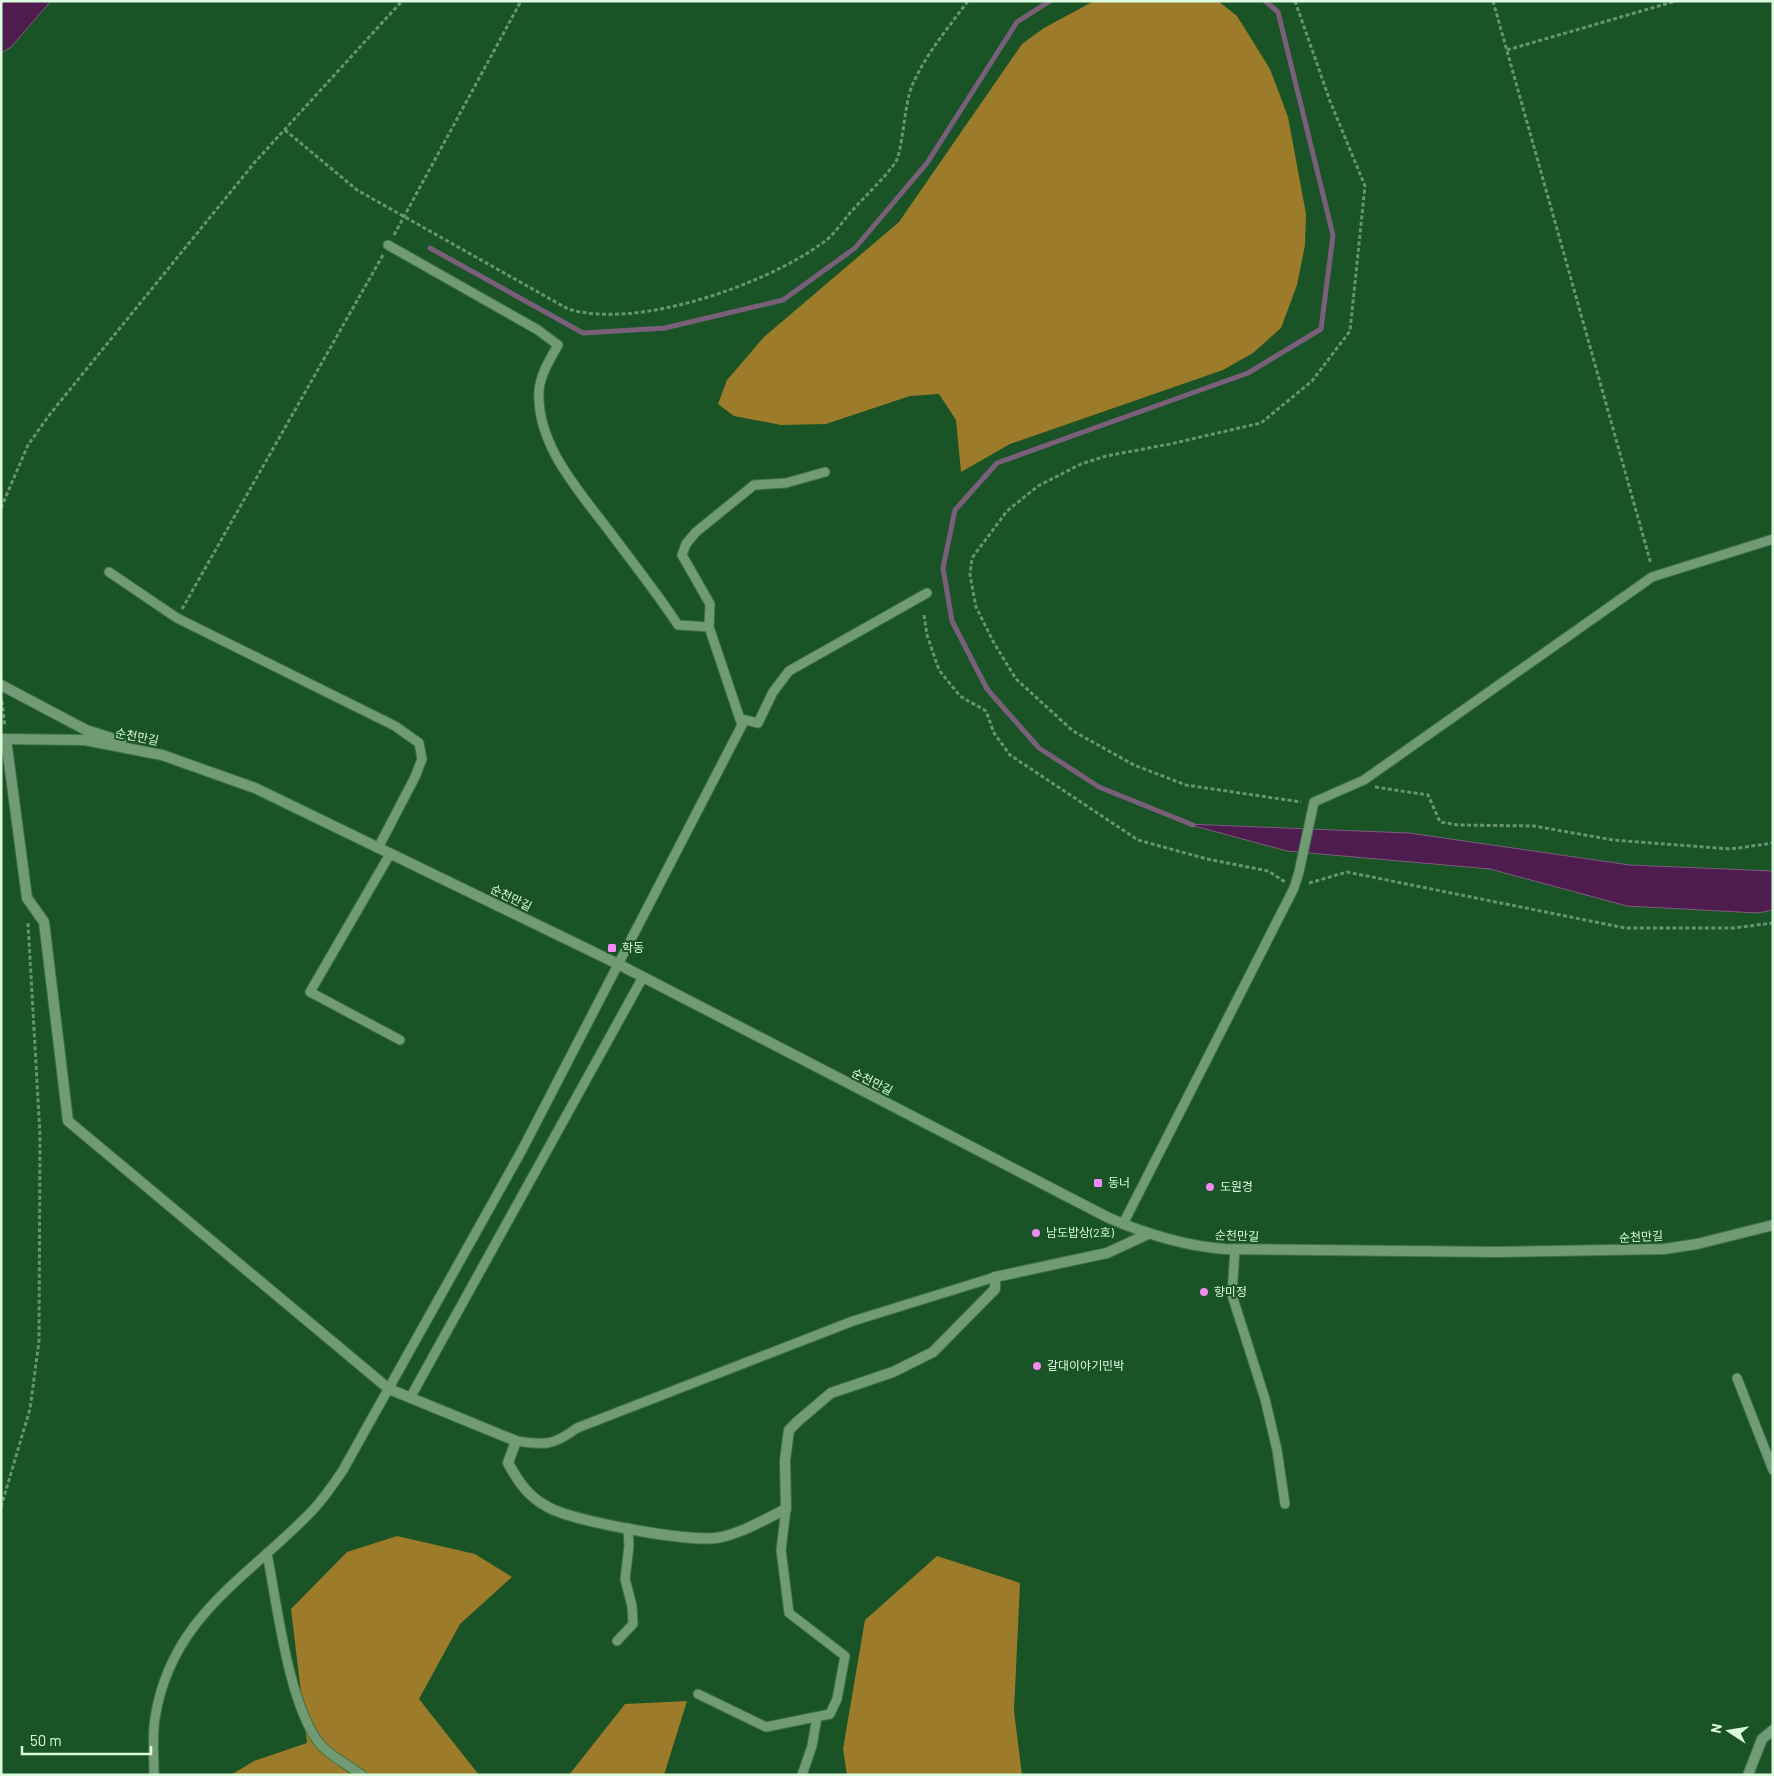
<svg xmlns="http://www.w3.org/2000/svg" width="1774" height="1776" font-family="Barlow,'Noto Sans KR',sans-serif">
<rect width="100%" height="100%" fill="#1a5325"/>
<path fill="#9c7c2a" d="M 1094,1 L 1218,1 L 1237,16 L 1270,69 L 1288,117 L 1306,214 L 1305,245 L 1297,285 L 1281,328 L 1253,353 L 1223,370 L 1010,444 L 961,472 L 956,420 L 939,394 L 910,396 L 826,424 L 781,425 L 734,416 L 718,404 L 727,380 L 764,337 L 899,222 L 1022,44 L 1044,28 Z
M 397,1536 L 475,1554 L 512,1577 L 460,1624 L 419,1699 L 479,1775 L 231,1775 L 254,1761 L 307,1743 L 291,1609 L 347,1552 Z
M 937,1556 L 1020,1583 L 1014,1711 L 1022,1775 L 847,1775 L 843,1749 L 865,1620 Z
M 687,1701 L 664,1775 L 569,1775 L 625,1704 Z"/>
<path fill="#4f1c50" stroke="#7a5f7b" d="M 1,1 L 51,1 L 11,47 L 1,53 Z
M 1187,824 L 1409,833 L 1630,865 L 1773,871 L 1773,910 L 1758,913 L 1627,906 L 1490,869 L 1287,851 Z"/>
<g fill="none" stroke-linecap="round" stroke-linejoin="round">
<path stroke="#7a5f7b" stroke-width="5" d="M 430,248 L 583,333 L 665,328 L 783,300 L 855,248 L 927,163 L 1017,22 L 1050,1
M 1193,825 L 1099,787 L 1039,748 L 987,689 L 952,621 L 943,568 L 955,510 L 997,463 L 1248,373 L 1321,329 L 1333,235 L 1278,12 L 1265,1"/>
<g stroke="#3d7146" stroke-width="11">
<path id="service" d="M 109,572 L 177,618 L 395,726 L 419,743 L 422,759 L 415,777 L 378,848
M 709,627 L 710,604 L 682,555 L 686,544 L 696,532 L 754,485 L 786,483 L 825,472
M 741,719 L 758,723 L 773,692 L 789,671 L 927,593
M 390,854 L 310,992 L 400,1040
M 1123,1224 L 1294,888 L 1299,872 L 1314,802 L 1364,780 L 1652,577 L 1773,539
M 1235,1249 L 1232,1295 L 1265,1399 L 1277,1450 L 1285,1504
M 1737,1378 L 1773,1470
M 410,1398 L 643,977
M 516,1441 C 545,1445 553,1446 577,1428 L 853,1321 L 995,1277
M 267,1553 C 277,1604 288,1702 319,1743 C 330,1756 348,1765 362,1775
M 617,1641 L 633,1624 L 632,1606 L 625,1579 L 629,1546 L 628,1528
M 698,1694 L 766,1727 L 830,1714 L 837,1699 L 845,1656 L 789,1613 L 781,1550 L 786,1509
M 154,1775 C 154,1756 152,1736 155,1718 C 171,1617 246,1579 310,1513 C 323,1500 333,1485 343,1470 L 522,1150 L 742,725 L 709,627 L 678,625 C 657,593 633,563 610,532 C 580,492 536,445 539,391 C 540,375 550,359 558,345 L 538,330 L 388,245
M 802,1775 L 812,1746 L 817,1717"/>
</g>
<g stroke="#3d7146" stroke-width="12">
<path id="minor" d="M 6,739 L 27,898 L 44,922 L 68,1121 L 389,1389 L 516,1441 L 508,1463 C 518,1481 528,1497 548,1507 C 572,1521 688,1542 716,1538 C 738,1535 766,1519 786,1509 L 785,1460 L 789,1430 L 798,1421 L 831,1393 L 893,1372 L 933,1352 L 995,1289 L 995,1277 L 1107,1253 L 1148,1234
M 1748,1775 L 1762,1739 L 1773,1730"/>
</g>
<g stroke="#3d7146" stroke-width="12">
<path id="tertiary" d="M 1,685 L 86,730 L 121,741
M 1,739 L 85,740 L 162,755 L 255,788 L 618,964 L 1109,1218 C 1146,1234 1185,1246 1225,1249 L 1497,1252 L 1664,1249 L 1697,1244 L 1773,1225"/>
</g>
<path stroke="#67956e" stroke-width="3" stroke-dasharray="4 2.5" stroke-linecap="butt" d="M 1295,1 L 1330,101 L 1365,186 L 1350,331 L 1312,381 L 1261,423 L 1170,444 L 1106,456 L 1081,464 L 1038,486 L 1007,511 L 972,558 L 970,575 L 976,607 L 994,643 L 1016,679 L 1073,731 L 1134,765 L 1186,785 L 1301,802
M 1493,1 L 1651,564
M 1507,50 L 1676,1
M 285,130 L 357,190 L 568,309 C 637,330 764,285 821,244 C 832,237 841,224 849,214 C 864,197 882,181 895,163 C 903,152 904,104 912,86 C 925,55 948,28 968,1
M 394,235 L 521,1
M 1,508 L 28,445 L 50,414 L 255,162 L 402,1
M 182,609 L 383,255
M 924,615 L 927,635 L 939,670 L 960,696 L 986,711 L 994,733 L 1010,755 L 1138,840 L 1207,859 L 1268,871 L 1285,882
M 2,701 L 5,727
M 1375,787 L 1428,795 L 1440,822 L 1458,825 L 1534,826 L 1613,840 L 1731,849 L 1773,843
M 1309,883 L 1347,872 L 1625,928 L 1734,928 L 1773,923
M 1,1507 L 30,1409 L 39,1341 L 40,1135 L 28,923"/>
<use href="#service" stroke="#709b74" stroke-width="9"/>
<use href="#minor" stroke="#709b74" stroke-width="10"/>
<use href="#tertiary" stroke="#709b74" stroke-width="10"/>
</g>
<g fill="#f28af3" stroke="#1a5325" stroke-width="2">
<rect x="607" y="943" width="10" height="10" rx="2.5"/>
<rect x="1093" y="1178" width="10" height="10" rx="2.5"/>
<circle cx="1210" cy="1187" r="5"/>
<circle cx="1036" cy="1233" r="5"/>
<circle cx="1204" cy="1292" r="5"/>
<circle cx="1037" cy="1366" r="5"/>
</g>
<g text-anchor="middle" stroke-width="4" stroke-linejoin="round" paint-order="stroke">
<g font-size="12" fill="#ddfbdf" stroke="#1a5325">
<text transform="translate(137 737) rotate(11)" y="4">순천만길</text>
<text transform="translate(511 898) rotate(26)" y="4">순천만길</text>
<text transform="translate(872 1082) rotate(27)" y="4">순천만길</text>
<text transform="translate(1237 1236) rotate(2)" y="4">순천만길</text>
<text transform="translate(1641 1237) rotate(-3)" y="4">순천만길</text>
</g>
<g font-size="12" fill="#ddfbdf" stroke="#1a5325" text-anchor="start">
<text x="622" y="952">학동</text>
<text x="1108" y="1187">동너</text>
<text x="1220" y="1191">도원경</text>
<text x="1046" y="1237">남도밥상(2호)</text>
<text x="1214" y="1296">향미정</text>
<text x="1047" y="1370">갈대이야기민박</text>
</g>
</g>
<rect width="1774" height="1776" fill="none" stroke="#ddfbdf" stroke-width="5"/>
<g transform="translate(1729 1731) rotate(282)" stroke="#1a5325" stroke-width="4" paint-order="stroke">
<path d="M0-4L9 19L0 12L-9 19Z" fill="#ddfbdf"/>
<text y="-8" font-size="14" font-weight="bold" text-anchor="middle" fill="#ddfbdf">N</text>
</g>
<path d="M22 1746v8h129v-8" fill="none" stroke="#ddfbdf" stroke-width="2.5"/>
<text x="30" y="1746" font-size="15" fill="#ddfbdf" stroke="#1a5325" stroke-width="4" paint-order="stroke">50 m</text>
</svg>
